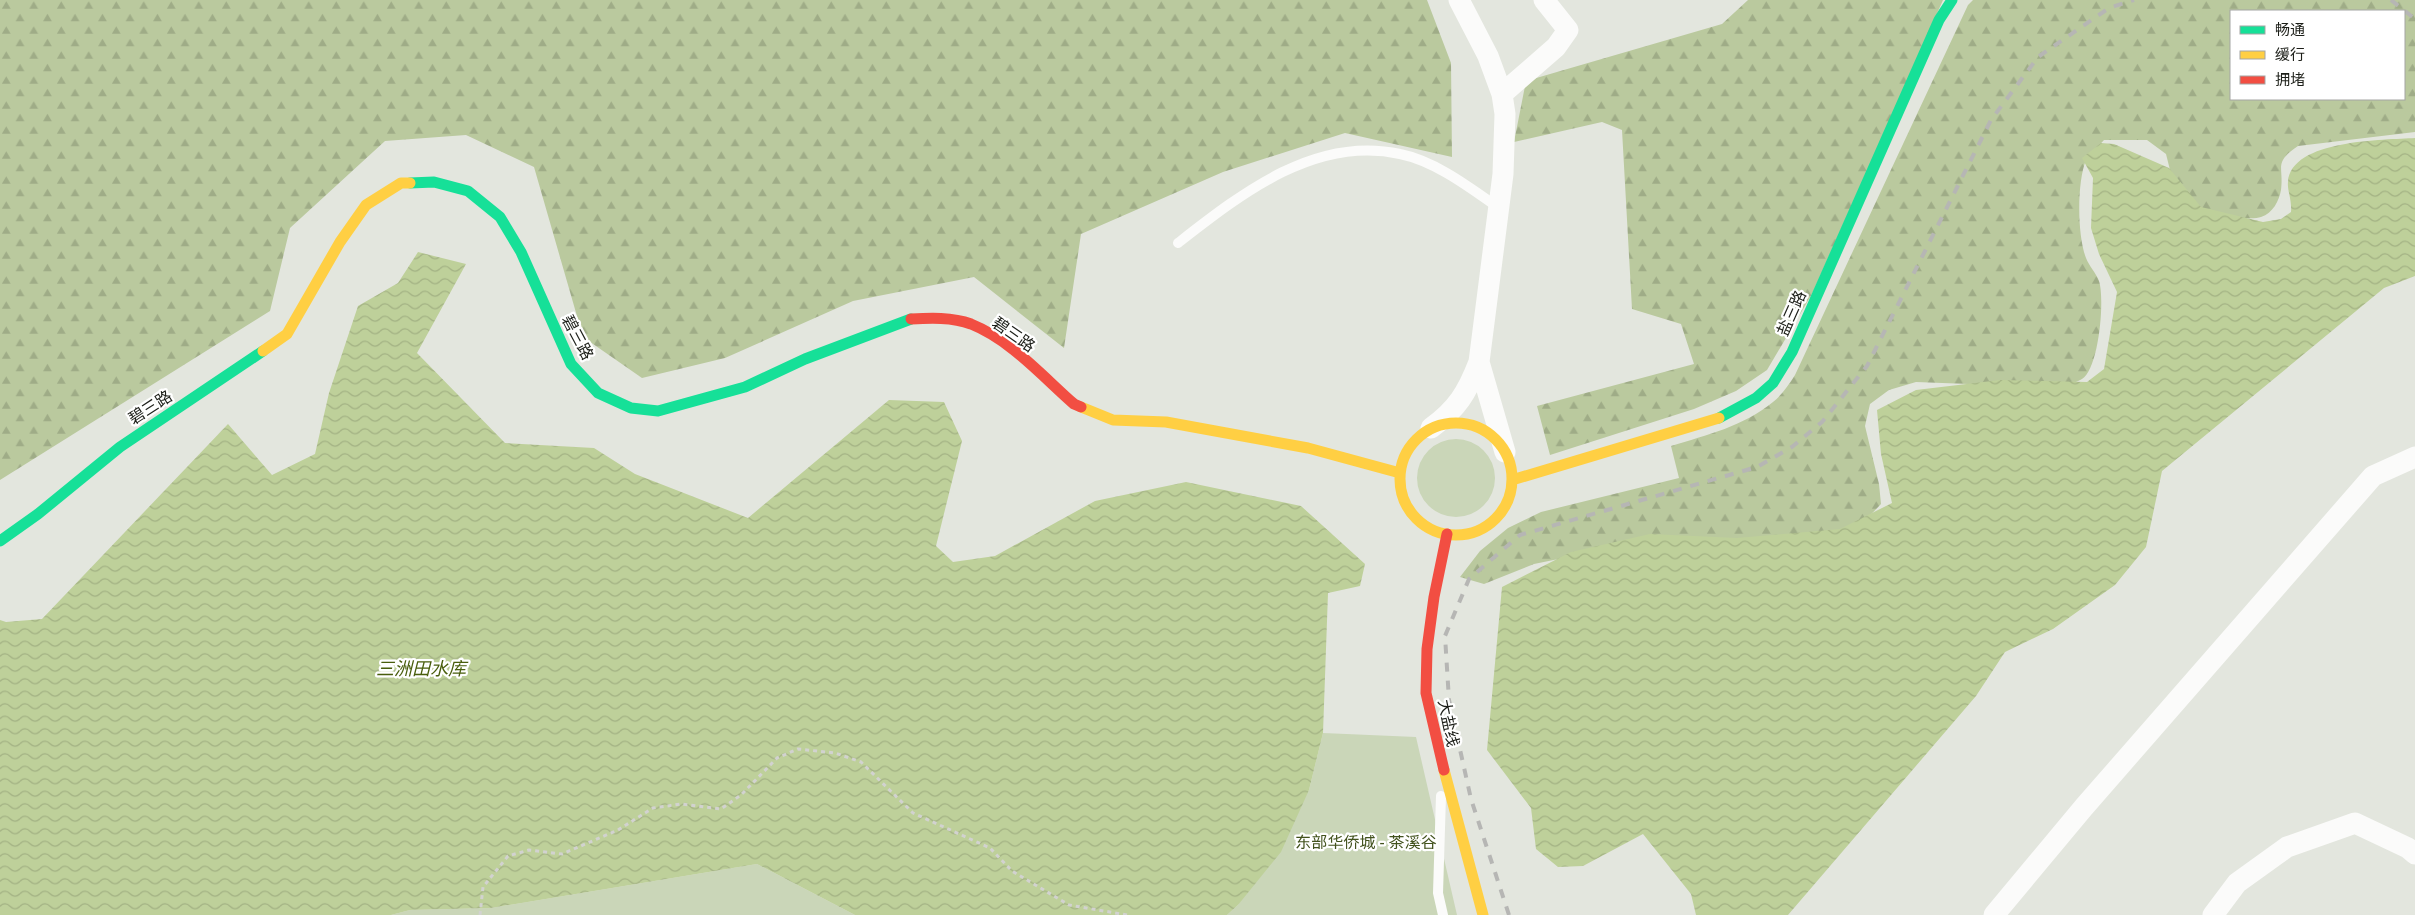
<svg xmlns="http://www.w3.org/2000/svg" width="2415" height="915" font-family="'Noto Sans','Noto Sans SC',sans-serif">
<defs>
<pattern id="forest-firs" width="22" height="20" patternUnits="userSpaceOnUse" patternTransform="scale(1.25)"><rect width="22" height="20" fill="#bac99e"/><path d="M5 1l3.5 6h-7zM16 11l3.5 6h-7z" fill="#9fac87"/></pattern>
<pattern id="water-waves" width="16" height="10" patternUnits="userSpaceOnUse" patternTransform="scale(1.25)"><rect width="16" height="10" fill="#bed09a"/><path d="M0 5q4-4 8 0t8 0" fill="none" stroke="#a3b284"/></pattern>
</defs>
<rect width="100%" height="100%" fill="#e3e6de"/>
<path fill="#cad6b8" d="M1417 478a39 39 0 1 1 78 0a39 39 0 1 1-78 0Z
M 1323,733 L 1416,737 L 1457,915 L 1227,915 L 1238,905 L 1309,790 Z
M 757,864 L 855,915 L 391,915 L 410,910 L 491,908 Z"/>
<path fill="url(#forest-firs)" fill-rule="evenodd" d="M 0,0 L 1427,0 L 1451,63 L 1452,157 L 1345,133 L 1223,172 L 1081,234 L 1064,348 L 974,277 L 853,301 L 725,358 L 642,378 L 583,337 L 534,167 L 466,135 L 385,141 L 290,228 L 270,311 L 0,480 Z
M 1748,0 L 1943,0 L 1812,294 L 1767,370 L 1736,391 L 1694,409 L 1550,455 L 1537,406 L 1694,364 L 1681,324 L 1632,309 L 1622,130 L 1602,122 L 1514,142 L 1526,81 L 1722,24 Z
M 1973,0 L 2415,0 L 2415,132 L 2298,146 C 2273,163 2284,166 2281,190 C 2279,201 2273,213 2261,217 C 2250,221 2212,214 2199,212 L 2172,178 L 2166,154 L 2147,140 L 2104,140 C 2099,146 2090,153 2086,160 C 2077,182 2077,235 2086,258 C 2089,266 2096,273 2099,281 C 2105,299 2099,369 2082,379 C 2072,385 2060,386 2049,387 L 1916,382 L 1889,390 L 1870,404 L 1865,426 L 1879,484 L 1881,504 L 1858,528 L 1814,537 L 1632,544 L 1534,564 L 1484,584 L 1460,577 L 1480,551 L 1508,528 L 1541,512 L 1679,478 L 1671,446 C 1707,435 1744,426 1773,402 C 1782,395 1789,384 1795,375 L 1968,5 ZM 2231,11 L 2404,11 L 2404,99 L 2231,99 Z"/>
<path fill="url(#water-waves)" d="M 2415,138 L 2415,276 L 2384,288 L 2162,471 L 2146,547 L 2115,585 L 2053,629 L 2005,652 L 1976,696 L 1788,915 L 1696,915 L 1691,894 L 1643,834 L 1583,866 L 1558,867 L 1536,849 L 1531,808 L 1487,750 L 1502,587 L 1571,552 L 1650,534 L 1737,538 L 1840,529 L 1892,503 L 1881,454 L 1877,410 L 1916,390 L 2000,380 L 2087,382 L 2104,369 L 2117,292 L 2099,254 L 2091,228 L 2093,178 L 2082,158 L 2101,143 L 2114,144 L 2169,168 L 2201,207 L 2263,222 L 2281,219 L 2291,212 C 2292,199 2287,190 2288,182 C 2291,139 2385,140 2415,138 Z
M 418,252 L 466,264 L 417,353 L 505,443 L 594,448 L 635,474 L 748,518 L 889,400 L 944,402 L 962,441 L 936,546 L 953,562 L 995,556 L 1095,501 L 1186,482 L 1301,506 L 1365,564 L 1360,586 L 1328,593 L 1323,733 L 1309,790 L 1281,852 L 1238,905 L 1227,915 L 855,915 L 757,864 L 491,908 L 410,910 L 391,915 L 0,915 L 0,620 L 6,622 L 42,619 L 228,424 L 272,475 L 315,454 L 329,393 L 358,306 L 398,283 Z"/>
<g fill="none" stroke-linecap="round" stroke-linejoin="round">
<path stroke="#d2d2d0" stroke-width="3" stroke-dasharray="4 4" stroke-linecap="butt" d="M 480,915 L 483,887 L 508,856 L 529,850 L 562,854 L 618,830 L 653,808 L 681,804 L 721,809 L 741,795 L 777,758 L 798,749 L 835,753 L 861,762 L 913,813 L 990,848 L 1012,871 L 1069,905 L 1127,915"/>
<path stroke="#fbfbfa" stroke-width="10" d="M 1178,243 C 1241,194 1315,135 1400,154 C 1435,161 1469,187 1499,208
M 1441,796 L 1438,893 L 1443,915"/>
<path stroke="#fbfbfa" stroke-width="21" d="M 1502,94 L 1556,47 L 1568,30 L 1544,0
M 1479,362 L 1505,452
M 1431,428 C 1457,409 1467,393 1479,362 L 1503,174 L 1505,114 L 1502,94 L 1488,56 L 1459,0
M 1994,915 L 2084,807 L 2373,476 L 2415,457
M 2213,915 L 2237,883 L 2287,847 L 2355,823 L 2408,848 L 2415,854"/>
<path stroke="#16e098" stroke-width="11" d="M 410,183 L 434,182 L 468,191 L 500,217 L 521,252 L 571,364 L 598,393 L 631,408 L 658,411 L 745,387 L 805,359 L 911,319
M 1719,418 L 1756,398 L 1773,383 L 1792,352 L 1939,20 L 1952,0
M 0,541 L 38,514 L 120,447 L 263,351"/>
<path stroke="#ffcf43" stroke-width="11" d="M 263,351 L 287,334 L 340,242 L 366,205 L 401,183 L 410,183
M 1081,407 L 1113,420 L 1166,422 L 1308,448 L 1400,473
M1400 479a56 56 0 1 1 112 0a56 56 0 1 1-112 0Z
M 1512,480 L 1719,418
M 1444,770 L 1483,915"/>
<path stroke="#f24e42" stroke-width="11" d="M 911,319 C 930,318 952,317 971,324 C 1011,340 1043,377 1074,404 L 1081,407
M 1444,770 L 1426,693 L 1427,649 L 1434,597 L 1447,534"/>
<path stroke="#b6b6b4" stroke-width="4" stroke-dasharray="9 9" stroke-linecap="butt" d="M 2391,0 L 2415,19
M 1509,915 L 1471,799 L 1449,700 L 1445,636 L 1469,579 L 1520,535 L 1757,467 L 1792,447 L 1822,422 L 1867,366 L 1991,120 L 2038,57 L 2109,8 L 2134,0"/>
</g>
<g text-anchor="middle" stroke-width="4.5" stroke-linejoin="round" paint-order="stroke">
<g font-size="16" fill="#1c1e18" stroke="#fff">
<text transform="translate(1791 313) rotate(-66)" y="6">盐三路</text>
<text transform="translate(1014 334) rotate(35)" y="6">碧三路</text>
<text transform="translate(578 337) rotate(62)" y="6">碧三路</text>
<text transform="translate(150 407) rotate(-33)" y="6">碧三路</text>
<text transform="translate(1449 723) rotate(78)" y="6">大盐线</text>
</g>
<g font-size="16" fill="#42521d" stroke="#fff">
<text x="1366" y="848">东部华侨城 - 茶溪谷</text>
</g>
<g font-size="18" font-style="italic" fill="#495e0d" stroke="#fff">
<text x="421" y="675">三洲田水库</text>
</g>
</g>
<rect x="2230" y="10" width="175" height="90" fill="#ffffff" stroke="#a4a5a3"/>
<rect x="2240" y="26" width="25" height="8" fill="#16e098" stroke="#a4a5a3"/>
<text x="2275" y="35" font-size="15" fill="#1c1e18">畅通</text>
<rect x="2240" y="51" width="25" height="8" fill="#ffcf43" stroke="#a4a5a3"/>
<text x="2275" y="60" font-size="15" fill="#1c1e18">缓行</text>
<rect x="2240" y="76" width="25" height="8" fill="#f24e42" stroke="#a4a5a3"/>
<text x="2275" y="85" font-size="15" fill="#1c1e18">拥堵</text>
</svg>
